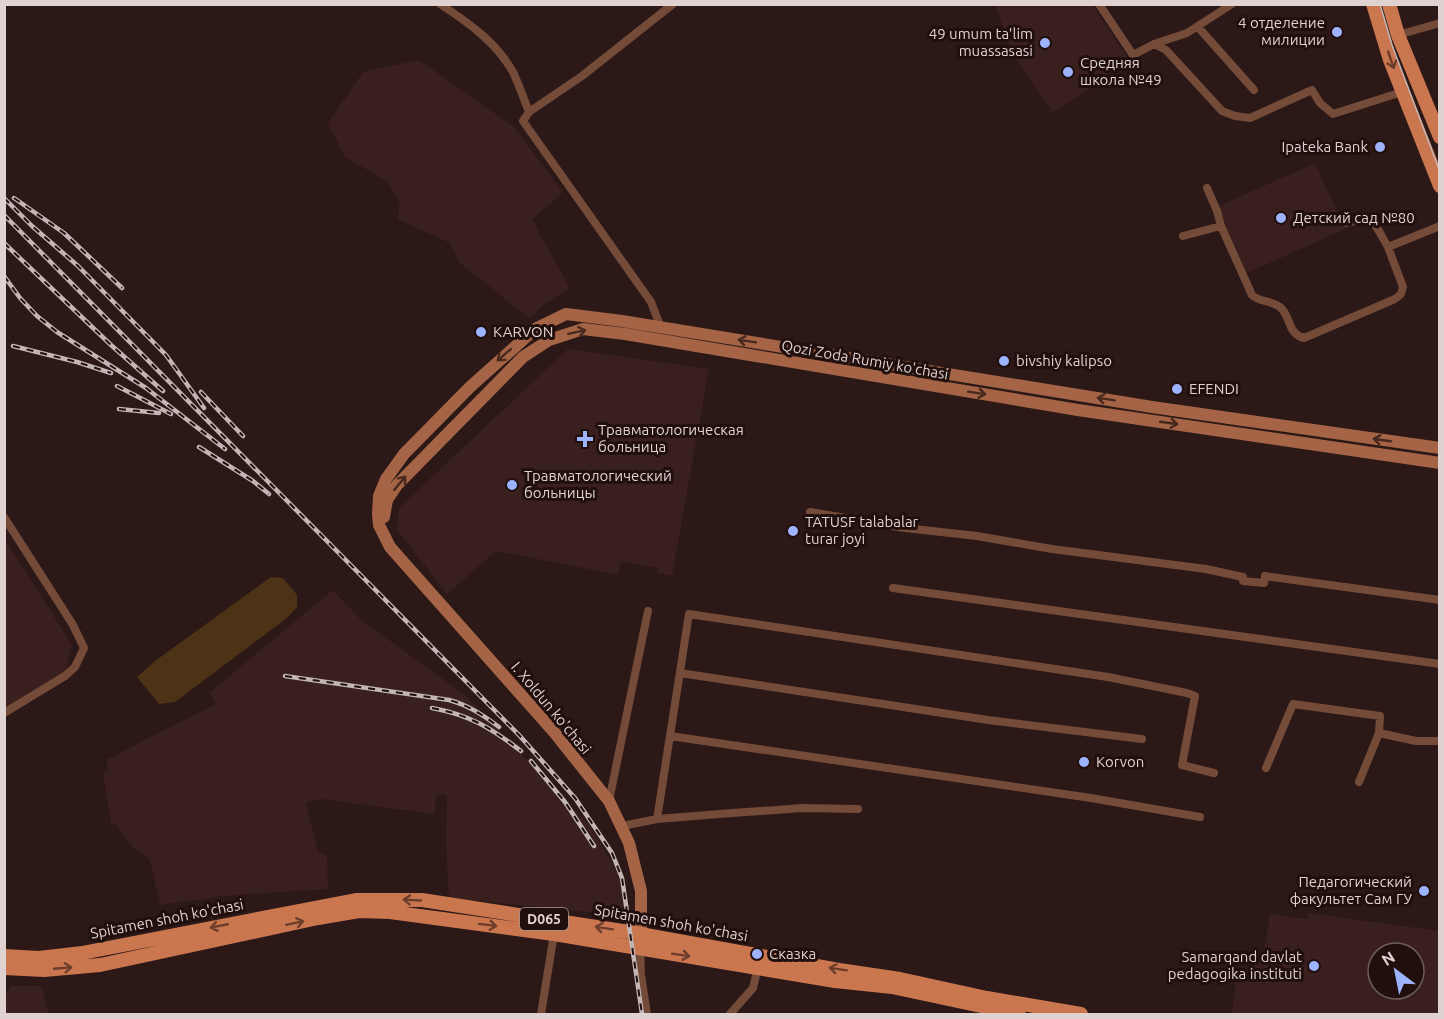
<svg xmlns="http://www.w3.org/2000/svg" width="1444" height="1019" font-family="Ubuntu,sans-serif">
<rect width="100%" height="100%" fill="#2b1817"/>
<path fill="#39201f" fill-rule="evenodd" d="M 996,5 L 1092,5 L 1128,58 L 1093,87 L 1053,112 L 1011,52 Z
M 419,60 L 514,127 L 563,192 L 532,220 L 570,288 L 543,305 L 530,319 L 460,263 L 450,243 L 397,219 L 400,204 L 388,182 L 345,157 L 328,123 L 363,72 Z
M 1315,163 L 1345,229 L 1247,273 L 1217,207 Z
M 568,349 L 709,369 L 672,576 L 658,573 L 658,568 L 620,561 L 619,575 L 496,551 L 447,594 L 397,530 L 399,508 Z
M 4,537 L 72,645 L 65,674 L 4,710 Z
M 333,590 L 360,619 L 465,695 L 591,827 L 611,861 L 622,883 L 624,906 L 619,915 L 449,898 L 446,841 L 447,796 L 437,794 L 434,814 L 321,799 L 306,802 L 318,852 L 327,856 L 328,889 L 222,896 L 160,905 L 150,860 L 131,845 L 116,824 L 111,824 L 103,772 L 109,770 L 106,760 L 216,704 L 209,693 Z
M 1308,913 L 1439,931 L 1439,1014 L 1232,1014 L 1237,976 L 1263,957 L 1270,914 L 1307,919 ZM 1378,953 L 1414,953 L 1414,989 L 1378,989 Z
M 11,986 L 41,986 L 49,1014 L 5,1014 L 5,995 Z"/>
<path fill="#4d3315" d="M 271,577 L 283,578 L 297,595 L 297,607 L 287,618 L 175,702 L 159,704 L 137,677 L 155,661 Z"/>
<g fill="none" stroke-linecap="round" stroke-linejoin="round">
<path stroke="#744b38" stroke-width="8" d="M 440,4 C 469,23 496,42 513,72 C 519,85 524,99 529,112
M 1099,4 L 1133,55 L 1154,44 L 1166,50 L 1222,111 L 1235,116 L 1250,118 L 1312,90 L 1320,103 L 1333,114 L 1402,92
M 1198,27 L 1254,90
M 1398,35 L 1440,23
M 1154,44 L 1187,33 L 1232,4
M 1207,188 L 1217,211 L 1221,226
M 1346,223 C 1376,215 1373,222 1388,247
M 1183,236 L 1221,226 L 1252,295 C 1260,303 1274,300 1282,309 C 1291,319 1288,334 1304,338 L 1395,299 L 1401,294 L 1403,287 L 1388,247 L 1440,226
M 661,328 L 651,302 L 523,121 L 529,112 L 582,76 L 673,4
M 810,512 L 905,528 L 977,536 L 1052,549 L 1206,569 L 1243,577 L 1243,581 L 1264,583 L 1265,576 L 1440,600
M 4,517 L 73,625 L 84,648 L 75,667 L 65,676 L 4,713
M 893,588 L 1440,664
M 680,673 L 988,720 L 1142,739
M 670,736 L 1091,798 L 1200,817
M 1266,768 L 1293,704 L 1380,716 L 1379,733
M 1359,782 L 1379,733 L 1416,741 L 1440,741
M 609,801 L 648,611
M 657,819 L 689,614 L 1108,677 L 1187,693 L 1195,696 L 1182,765 L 1214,773
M 622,826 L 657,819 L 732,813 L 803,808 L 858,809
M 640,949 L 641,975 L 647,1014
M 541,1014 L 554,934
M 730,1014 L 753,988 L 758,967"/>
<path stroke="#a46445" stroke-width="12" d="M 384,517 L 387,500 L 397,485 L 523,357 L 549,340 L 583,329 L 625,334 L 1078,410 L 1440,463
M 641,942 L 641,891 L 629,843 L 609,801 L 554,732 L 390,547 L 379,525 L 378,514 L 379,496 L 386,479 L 404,454 L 470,387 L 535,329 L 566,314 L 622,321 L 1152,407 L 1440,448"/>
<path stroke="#ca764f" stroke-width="14" d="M 1373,4 L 1390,60 L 1440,186
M 1389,4 L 1398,35 L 1440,137
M 4,956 L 39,958 L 82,953 L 356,900 L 422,900 L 629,932 L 839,970 L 900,979 L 987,998 L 1081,1014
M 4,968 L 44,970 L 100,965 L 318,918 L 359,911 L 390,912 L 554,934 L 835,981 L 892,987 L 1019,1014"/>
<path stroke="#c2b5b4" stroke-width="1.5" d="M 1380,4 L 1392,45 L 1440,172"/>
<g stroke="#c2b5b4" stroke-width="4.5">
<path id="rail" d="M 4,198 L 32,226 L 78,266 L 166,355 L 204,408
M 14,198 L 64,233 L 122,288
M 4,215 L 519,735 L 575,798 L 612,853 L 622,878 L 642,1014
M 4,243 L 111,345 L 163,391
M 4,276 L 20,298 L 37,316 L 57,332 L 146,388 L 225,449
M 13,346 L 77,362 L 111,373
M 117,386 L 171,414
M 201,392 L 243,436
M 119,409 L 159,413
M 199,447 L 253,481 L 269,494
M 285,676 L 449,700 C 468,705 483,715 499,727
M 432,708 C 470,715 491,728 521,751
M 531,761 L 565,802 L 594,846"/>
</g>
<use href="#rail" stroke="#210f0e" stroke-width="2" stroke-dasharray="7" stroke-linecap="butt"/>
</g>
<defs><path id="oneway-shaft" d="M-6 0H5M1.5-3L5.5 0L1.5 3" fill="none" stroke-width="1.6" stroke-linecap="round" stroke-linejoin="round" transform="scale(1.5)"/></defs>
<g stroke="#6d3d2b">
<use href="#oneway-shaft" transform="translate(1391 60) rotate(71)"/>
<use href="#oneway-shaft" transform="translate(412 900) rotate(-177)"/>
<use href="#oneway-shaft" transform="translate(295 923) rotate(-12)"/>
<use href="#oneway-shaft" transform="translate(488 925) rotate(7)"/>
<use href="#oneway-shaft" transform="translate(219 926) rotate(169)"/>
<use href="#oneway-shaft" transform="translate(604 928) rotate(-171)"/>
<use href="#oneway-shaft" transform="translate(681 955) rotate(9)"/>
<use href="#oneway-shaft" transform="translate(63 968) rotate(-5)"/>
<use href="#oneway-shaft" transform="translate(838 969) rotate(-171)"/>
</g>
<g stroke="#48291e">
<use href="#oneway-shaft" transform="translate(577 332) rotate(-12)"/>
<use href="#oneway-shaft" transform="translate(747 341) rotate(-171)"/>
<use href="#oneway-shaft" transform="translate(504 355) rotate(139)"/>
<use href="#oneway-shaft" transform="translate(977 393) rotate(9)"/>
<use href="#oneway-shaft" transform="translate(1106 399) rotate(-171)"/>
<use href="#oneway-shaft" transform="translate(1169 423) rotate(8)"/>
<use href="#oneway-shaft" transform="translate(1382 440) rotate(-172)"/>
<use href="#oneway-shaft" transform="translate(400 483) rotate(-50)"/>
</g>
<g fill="#9eb3fd" stroke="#210f0e" stroke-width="2">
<circle cx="1337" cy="32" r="6"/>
<circle cx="1045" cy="43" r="6"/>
<circle cx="1068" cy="72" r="6"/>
<circle cx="1380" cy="147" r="6"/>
<circle cx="1281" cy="218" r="6"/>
<circle cx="481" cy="332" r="6"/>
<circle cx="1004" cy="361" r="6"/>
<circle cx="1177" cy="389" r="6"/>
<path d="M582 430h6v6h6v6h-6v6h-6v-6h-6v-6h6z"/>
<circle cx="512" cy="485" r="6"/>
<circle cx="793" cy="531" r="6"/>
<circle cx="1084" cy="762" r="6"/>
<circle cx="1424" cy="891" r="6"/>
<circle cx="757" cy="954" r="6"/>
<circle cx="1314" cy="966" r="6"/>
</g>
<g text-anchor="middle" stroke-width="6" stroke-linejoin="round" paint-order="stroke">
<rect fill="#210f0e" stroke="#a69896" stroke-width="1.5" x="520" y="908" width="48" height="22" rx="4.5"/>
<g font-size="14" font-weight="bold" fill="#dfd2d1">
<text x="544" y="924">D065</text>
</g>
<g font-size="15" fill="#dfd2d1" stroke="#210f0e" text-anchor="start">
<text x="1325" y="28" text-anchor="end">4 отделение<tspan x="1325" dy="17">милиции</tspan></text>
<text x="1033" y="39" text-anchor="end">49 umum ta'lim<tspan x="1033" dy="17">muassasasi</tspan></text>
<text x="1080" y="68">Средняя<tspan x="1080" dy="17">школа №49</tspan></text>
<text x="1368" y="152" text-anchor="end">Ipateka Bank</text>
<text x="1293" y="223">Детский сад №80</text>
<text x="493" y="337">KARVON</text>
<text x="1016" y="366">bivshiy kalipso</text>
<text x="1189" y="394">EFENDI</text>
<text x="598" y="435">Травматологическая<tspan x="598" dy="17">больница</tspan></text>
<text x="524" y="481">Травматологический<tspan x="524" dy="17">больницы</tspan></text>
<text x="805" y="527">TATUSF talabalar<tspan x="805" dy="17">turar joyi</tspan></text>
<text x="1096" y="767">Korvon</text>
<text x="1412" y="887" text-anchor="end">Педагогический<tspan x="1412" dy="17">факультет Сам ГУ</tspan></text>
<text x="769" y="959">Сказка</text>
<text x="1302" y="962" text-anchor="end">Samarqand davlat<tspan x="1302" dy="17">pedagogika instituti</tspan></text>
</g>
<g font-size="15" fill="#dfd2d1" stroke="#210f0e">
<text transform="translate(865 360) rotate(10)" y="5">Qozi Zoda Rumiy ko'chasi</text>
<text transform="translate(551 708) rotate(50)" y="5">I. Xoldun ko'chasi</text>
<text transform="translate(167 919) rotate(-11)" y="5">Spitamen shoh ko'chasi</text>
<text transform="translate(671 923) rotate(10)" y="5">Spitamen shoh ko'chasi</text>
</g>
</g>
<rect width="1444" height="1019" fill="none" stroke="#dfd2d1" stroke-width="12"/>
<g transform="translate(1396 971) rotate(328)"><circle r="28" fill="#210f0e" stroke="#6d5d5c" stroke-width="1.5"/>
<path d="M0-4.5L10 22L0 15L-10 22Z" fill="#9eb3fd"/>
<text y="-9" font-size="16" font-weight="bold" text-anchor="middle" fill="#dfd2d1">N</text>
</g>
</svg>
